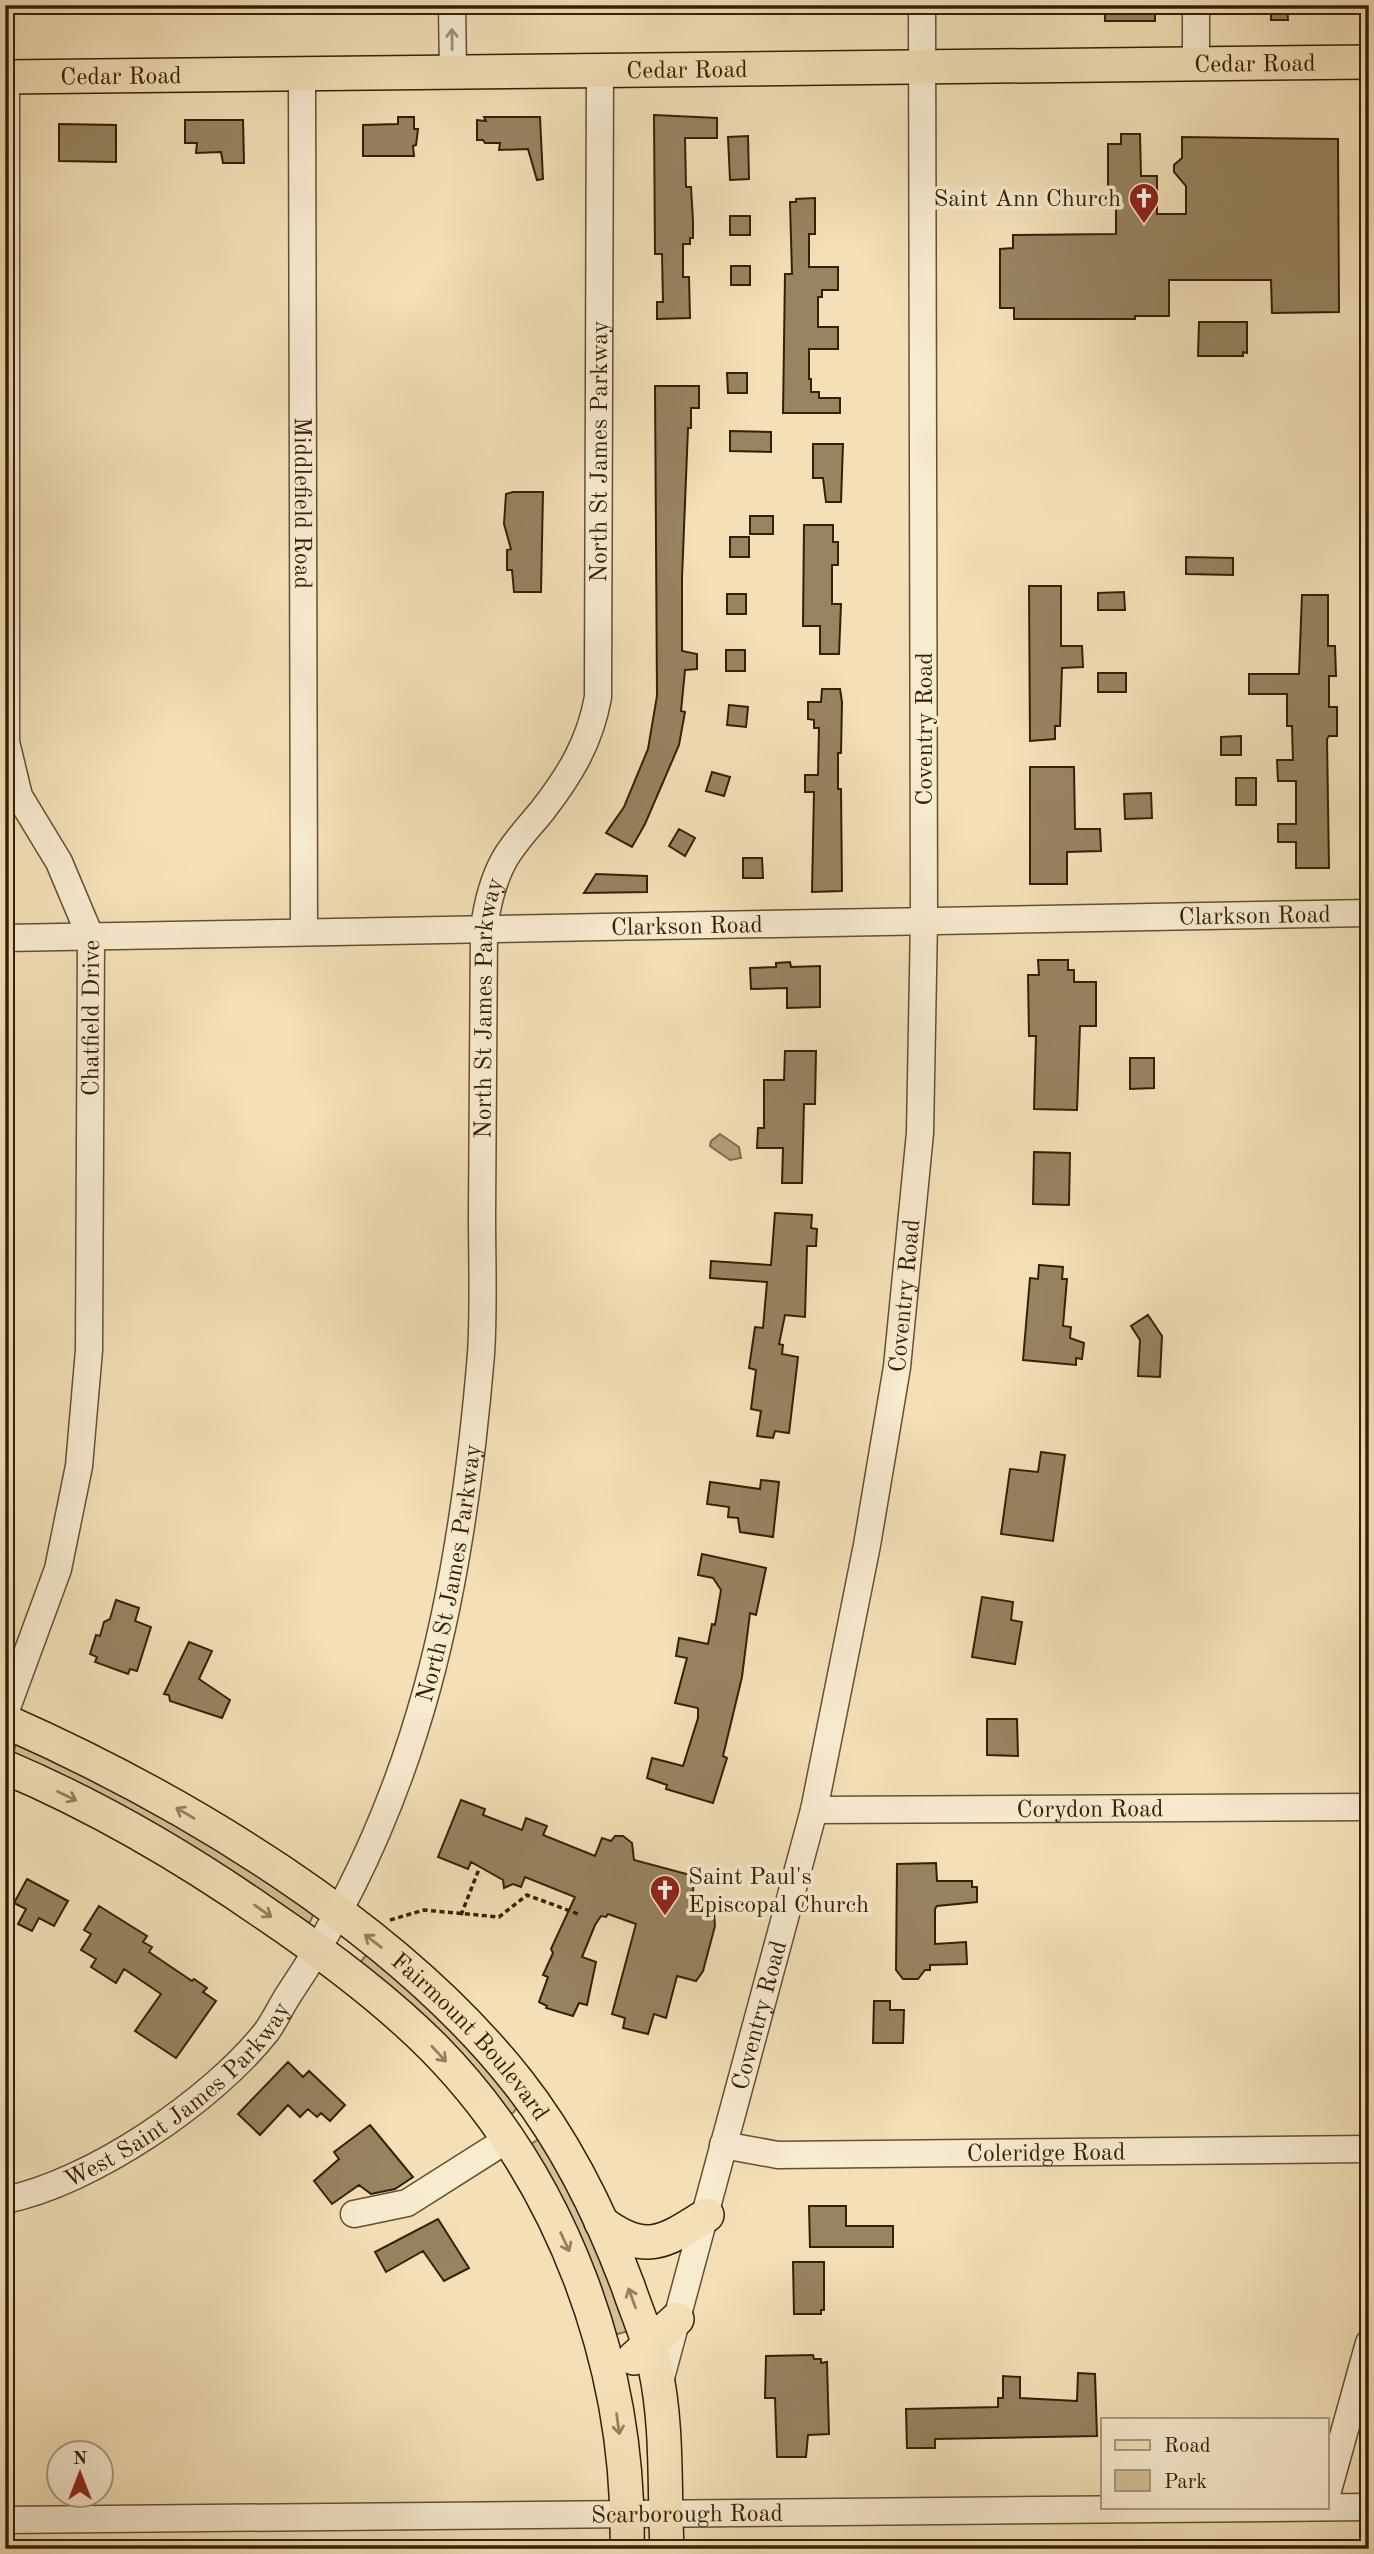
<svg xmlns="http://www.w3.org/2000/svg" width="1374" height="2554" font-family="'Old Standard TT',serif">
<rect width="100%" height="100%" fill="#f3e0b6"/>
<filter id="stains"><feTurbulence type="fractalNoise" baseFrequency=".00286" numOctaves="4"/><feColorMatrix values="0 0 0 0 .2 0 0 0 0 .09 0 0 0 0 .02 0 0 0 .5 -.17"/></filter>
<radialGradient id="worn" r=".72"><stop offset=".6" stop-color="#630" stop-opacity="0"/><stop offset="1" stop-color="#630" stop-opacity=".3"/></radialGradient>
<path fill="#d3bf98" stroke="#84704e" stroke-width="2" d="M 17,1741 L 118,1786 L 314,1913 L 310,1922 L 304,1924 L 13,1753 Z
M 370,1950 L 431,2001 L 518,2106 L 513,2113 L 506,2113 L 357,1967 Z
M 539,2139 L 566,2173 L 629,2331 L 609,2336 L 531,2144 Z"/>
<path fill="#b29f7a" stroke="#806c4b" stroke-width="2" d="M 720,1134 L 739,1147 L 741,1158 L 730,1160 L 710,1146 L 711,1141 Z"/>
<path fill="#978461" stroke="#342005" stroke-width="2" d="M 1105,5 L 1155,5 L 1155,21 L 1105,21 Z
M 1271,5 L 1287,5 L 1288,20 L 1271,20 Z
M 654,115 L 717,118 L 717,138 L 685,138 L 686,187 L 691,187 L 693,221 L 693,238 L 690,238 L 690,244 L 683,244 L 683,277 L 689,277 L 690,318 L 657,319 L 657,302 L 663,302 L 662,254 L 655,254 Z
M 398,117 L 414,117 L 414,129 L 418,129 L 416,145 L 413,146 L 414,156 L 363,156 L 363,125 L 398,124 Z
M 484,117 L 540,117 L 543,179 L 537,180 L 528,149 L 499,150 L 500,143 L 485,143 L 483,140 L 477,140 L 477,120 L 486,121 Z
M 185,120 L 243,120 L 244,163 L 223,163 L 221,152 L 196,153 L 197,143 L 185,143 Z
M 59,124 L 116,125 L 116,162 L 59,161 Z
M 1121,134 L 1140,134 L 1141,176 L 1157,176 L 1157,214 L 1186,214 L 1186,186 L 1174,172 L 1174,165 L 1182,158 L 1182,137 L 1338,139 L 1339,312 L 1272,313 L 1271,280 L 1169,280 L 1169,316 L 1135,316 L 1135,319 L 1014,319 L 1014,308 L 1000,308 L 1000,249 L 1013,248 L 1013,235 L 1116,234 L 1116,198 L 1108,198 L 1108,144 L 1121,144 Z
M 748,136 L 749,179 L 730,180 L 728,137 Z
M 815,198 L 815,234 L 809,234 L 809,267 L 838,267 L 838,290 L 822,290 L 822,297 L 818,297 L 818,327 L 838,327 L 838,349 L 809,349 L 809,379 L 811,379 L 811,392 L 819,392 L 819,398 L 840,398 L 840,413 L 783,413 L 785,274 L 792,274 L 790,202 L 796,202 L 796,199 Z
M 730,216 L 750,216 L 750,235 L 730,235 Z
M 731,266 L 750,266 L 750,285 L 731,285 Z
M 1199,322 L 1247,322 L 1247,353 L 1243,352 L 1243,356 L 1198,356 Z
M 727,373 L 747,373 L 747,393 L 728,393 Z
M 655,386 L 699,386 L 699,408 L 691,408 L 691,428 L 688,428 L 682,578 L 682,651 L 697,654 L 697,669 L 685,670 L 681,711 L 685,712 L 679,745 L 645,824 L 632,847 L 606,833 L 624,807 L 648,749 L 657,696 Z
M 730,431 L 771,432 L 771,452 L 730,451 Z
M 813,444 L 843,444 L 841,502 L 826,502 L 823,478 L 813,478 Z
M 513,492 L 543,492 L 541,592 L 514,592 L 512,570 L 507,570 L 507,550 L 511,549 L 504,524 L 506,494 Z
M 750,516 L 773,516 L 773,534 L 750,534 Z
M 804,525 L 833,525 L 833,542 L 838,542 L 838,565 L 832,565 L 832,604 L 841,604 L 839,654 L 820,654 L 820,626 L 803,626 Z
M 730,537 L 749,537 L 749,557 L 730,557 Z
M 1186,557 L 1233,558 L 1233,575 L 1186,574 Z
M 1029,586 L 1061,586 L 1061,646 L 1082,646 L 1083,667 L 1062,668 L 1060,726 L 1055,726 L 1055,739 L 1030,741 Z
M 1124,592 L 1125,610 L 1098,610 L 1098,593 Z
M 727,594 L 746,594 L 746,614 L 727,614 Z
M 1302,595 L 1328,595 L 1328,646 L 1335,646 L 1336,676 L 1329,676 L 1329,707 L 1337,707 L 1337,736 L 1329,736 L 1327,739 L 1329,868 L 1296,868 L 1296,842 L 1278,842 L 1278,824 L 1296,824 L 1296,781 L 1278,781 L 1277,760 L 1293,760 L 1292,726 L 1287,726 L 1287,694 L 1249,694 L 1249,674 L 1299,674 Z
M 726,650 L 745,650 L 745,671 L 726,671 Z
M 1098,673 L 1126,673 L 1126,692 L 1098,692 Z
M 822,689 L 840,689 L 842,702 L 841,753 L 838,753 L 838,789 L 841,789 L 842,891 L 812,892 L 814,792 L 805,792 L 805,775 L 818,775 L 819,728 L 814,728 L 814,720 L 808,719 L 808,702 L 821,702 Z
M 729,705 L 748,707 L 746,727 L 727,725 Z
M 1241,736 L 1241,755 L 1221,755 L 1221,737 Z
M 1030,767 L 1074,767 L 1075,829 L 1100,829 L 1101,851 L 1067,852 L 1067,884 L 1030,884 Z
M 712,772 L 730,777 L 724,796 L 706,791 Z
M 1236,778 L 1256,778 L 1256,805 L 1236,805 Z
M 1151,793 L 1152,818 L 1125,819 L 1124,794 Z
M 679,829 L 695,838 L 685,856 L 669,846 Z
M 743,858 L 762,858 L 763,878 L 743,878 Z
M 596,874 L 647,876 L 647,892 L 584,893 Z
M 1038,960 L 1068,960 L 1068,970 L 1074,970 L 1074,982 L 1096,982 L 1096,1026 L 1080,1026 L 1077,1110 L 1034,1109 L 1036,1036 L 1029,1036 L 1028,975 L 1039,975 Z
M 790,962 L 791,967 L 820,966 L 820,1007 L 787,1008 L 787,988 L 751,989 L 750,968 L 776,967 L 776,963 Z
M 785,1051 L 816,1051 L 815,1104 L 804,1104 L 802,1183 L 782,1183 L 783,1148 L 757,1148 L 758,1128 L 764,1128 L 764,1080 L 784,1080 Z
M 1130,1058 L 1154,1058 L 1154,1088 L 1130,1089 Z
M 1034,1152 L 1070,1153 L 1069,1205 L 1033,1204 Z
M 775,1213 L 812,1215 L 811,1228 L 817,1229 L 816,1246 L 807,1246 L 805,1317 L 785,1315 L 779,1344 L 783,1345 L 782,1354 L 798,1357 L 789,1433 L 775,1431 L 773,1438 L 757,1436 L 761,1411 L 751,1409 L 756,1370 L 749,1368 L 755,1327 L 763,1328 L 767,1282 L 710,1278 L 711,1261 L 771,1265 Z
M 1039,1265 L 1063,1267 L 1062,1279 L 1067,1279 L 1063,1326 L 1071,1327 L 1070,1338 L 1084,1343 L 1082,1359 L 1076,1358 L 1076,1365 L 1023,1360 L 1030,1278 L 1038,1279 Z
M 1148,1315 L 1162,1336 L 1160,1377 L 1138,1376 L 1140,1340 L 1131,1326 Z
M 1041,1452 L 1065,1455 L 1053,1541 L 1001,1534 L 1010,1469 L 1038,1472 Z
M 761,1480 L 779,1482 L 773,1537 L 740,1532 L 738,1518 L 728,1517 L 729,1507 L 707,1504 L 710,1482 L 760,1489 Z
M 702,1554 L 766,1568 L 756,1615 L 750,1613 L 742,1677 L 723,1756 L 727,1758 L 713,1803 L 666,1789 L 667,1785 L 647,1778 L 652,1758 L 683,1766 L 698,1718 L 698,1708 L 675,1703 L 687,1658 L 676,1656 L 679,1638 L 708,1644 L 712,1624 L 715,1625 L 721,1590 L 713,1578 L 698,1575 Z
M 982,1597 L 1013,1602 L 1011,1620 L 1022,1622 L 1015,1664 L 972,1657 Z
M 116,1600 L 139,1608 L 135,1621 L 151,1627 L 137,1671 L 130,1669 L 128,1674 L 95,1662 L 97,1657 L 90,1654 L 96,1635 L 100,1636 L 104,1622 L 110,1619 Z
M 189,1642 L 212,1651 L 199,1679 L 230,1700 L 222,1718 L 170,1701 L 169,1695 L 164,1694 Z
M 987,1719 L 1017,1719 L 1018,1756 L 987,1755 Z
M 461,1800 L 485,1809 L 483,1815 L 522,1830 L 526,1818 L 547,1826 L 543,1835 L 595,1856 L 602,1838 L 611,1841 L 615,1836 L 623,1836 L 632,1843 L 634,1860 L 694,1876 L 693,1893 L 698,1894 L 694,1908 L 714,1914 L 715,1926 L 703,1971 L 696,1981 L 677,1976 L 666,2018 L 654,2014 L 648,2034 L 623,2028 L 625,2018 L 612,2014 L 636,1924 L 608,1914 L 606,1917 L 601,1916 L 595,1925 L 582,1957 L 596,1962 L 587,2005 L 579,2003 L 573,2016 L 546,2008 L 547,2006 L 539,2002 L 548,1977 L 543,1975 L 553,1953 L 551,1949 L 575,1897 L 525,1877 L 521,1887 L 513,1884 L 504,1888 L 503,1880 L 471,1862 L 468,1869 L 438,1857 Z
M 936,1863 L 937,1881 L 972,1881 L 972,1887 L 977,1887 L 977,1902 L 937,1906 L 935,1909 L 935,1944 L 966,1942 L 967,1964 L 930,1965 L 930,1970 L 925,1970 L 918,1979 L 903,1979 L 896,1970 L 897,1864 Z
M 27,1879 L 68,1901 L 54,1926 L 39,1918 L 32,1931 L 18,1924 L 26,1909 L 14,1903 Z
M 99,1906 L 147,1936 L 143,1942 L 152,1947 L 149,1952 L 192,1981 L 194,1979 L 207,1988 L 203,1992 L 216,2001 L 176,2058 L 135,2031 L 161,1994 L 124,1969 L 116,1983 L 91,1967 L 96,1959 L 81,1950 L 91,1934 L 84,1930 Z
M 874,2001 L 890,2001 L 890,2010 L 904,2010 L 903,2043 L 873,2043 Z
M 288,2062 L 303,2077 L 309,2071 L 345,2105 L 330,2121 L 321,2113 L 317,2117 L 308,2109 L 300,2117 L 288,2105 L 260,2135 L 238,2114 Z
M 370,2125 L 413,2177 L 395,2189 L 371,2194 L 359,2185 L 332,2204 L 314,2181 L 339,2159 L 334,2152 Z
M 809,2206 L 846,2206 L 846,2226 L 893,2226 L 893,2247 L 810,2247 Z
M 438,2219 L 469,2268 L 444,2281 L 423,2251 L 386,2272 L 375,2252 Z
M 793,2262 L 824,2262 L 824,2310 L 821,2310 L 821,2314 L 794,2314 Z
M 813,2355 L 814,2359 L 821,2359 L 821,2363 L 827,2362 L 829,2434 L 808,2435 L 806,2457 L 777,2457 L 775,2398 L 765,2398 L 766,2356 Z
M 1078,2373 L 1095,2374 L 1097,2436 L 935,2439 L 935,2448 L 907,2448 L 906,2409 L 998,2407 L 998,2398 L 1003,2398 L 1003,2376 L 1020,2377 L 1020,2398 L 1077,2401 Z"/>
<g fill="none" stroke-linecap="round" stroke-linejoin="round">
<g stroke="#645031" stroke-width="29">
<g id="minor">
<path d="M 452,5 L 453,72"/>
<path d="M 1196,5 L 1196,63"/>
<path id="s1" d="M 302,74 L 304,932"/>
<path id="s2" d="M 5,938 L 1369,913"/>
<path id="s3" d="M 5,1713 L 58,1569 L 79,1466 L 89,1350 L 91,938 L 59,862 L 19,796 L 6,742 L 6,77"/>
<path id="s4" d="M 814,1810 L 1369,1807"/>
<path id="s5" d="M 723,2145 L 778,2155 L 1369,2149"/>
<path id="s6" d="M 5,2200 C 91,2183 213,2100 267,2031 C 275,2020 281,2006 289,1994 C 421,1798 462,1585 481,1354 C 484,1308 482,1261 482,1215 C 483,1119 483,1024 484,928 C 487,905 492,883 503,862 C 513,843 529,827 542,811 C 570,775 590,742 598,697 L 600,69"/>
<path d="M 354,2214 L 407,2203 L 508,2139"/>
<path id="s7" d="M 659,2385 L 814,1810 L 867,1545 L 897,1367 L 920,1133 L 924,920 L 922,5"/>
<path d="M 1327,2494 L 1369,2343"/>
<path id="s8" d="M 5,2520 L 1369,2507"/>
</g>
</g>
<g stroke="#342005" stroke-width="36">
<g id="major">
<path id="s9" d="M 5,77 L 1369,62"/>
<path id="s10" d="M 5,1721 C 184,1800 396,1927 518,2082 C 566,2143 601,2214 628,2286 C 637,2313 649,2339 655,2367 C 668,2426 664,2489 667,2549"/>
<path d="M 5,1767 C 97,1806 184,1857 266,1914 C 325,1954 383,1997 433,2047 C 563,2179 631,2366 627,2549"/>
<path d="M 601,2222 C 645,2256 665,2242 707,2215"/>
<path d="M 634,2358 L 677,2319"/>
</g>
</g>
<path stroke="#342005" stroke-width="3.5" stroke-dasharray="5 3.5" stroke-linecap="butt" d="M 461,1915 L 479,1869
M 390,1920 L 424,1910 L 499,1917 L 527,1895 L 581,1915"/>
<use href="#minor" stroke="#f7ebd0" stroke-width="26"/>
<use href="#major" stroke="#f3e0b6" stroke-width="33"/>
</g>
<defs><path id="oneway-shaft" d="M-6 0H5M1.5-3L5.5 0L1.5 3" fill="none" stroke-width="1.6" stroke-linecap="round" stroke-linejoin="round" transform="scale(1.75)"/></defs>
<use stroke="#9f9075" href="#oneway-shaft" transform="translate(452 39) rotate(-91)"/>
<g stroke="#94805e">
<use href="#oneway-shaft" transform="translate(67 1796) rotate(26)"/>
<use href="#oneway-shaft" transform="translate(185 1813) rotate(-150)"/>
<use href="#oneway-shaft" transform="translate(263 1911) rotate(35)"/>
<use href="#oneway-shaft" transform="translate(373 1941) rotate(-143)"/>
<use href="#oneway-shaft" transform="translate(439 2054) rotate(47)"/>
<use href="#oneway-shaft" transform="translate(565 2242) rotate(65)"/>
<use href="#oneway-shaft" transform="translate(632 2298) rotate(-110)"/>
<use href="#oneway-shaft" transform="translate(618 2424) rotate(82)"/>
</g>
<defs>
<g id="church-pin" transform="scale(1.575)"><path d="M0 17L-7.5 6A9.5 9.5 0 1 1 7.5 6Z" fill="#8f2418" stroke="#f7ebd0"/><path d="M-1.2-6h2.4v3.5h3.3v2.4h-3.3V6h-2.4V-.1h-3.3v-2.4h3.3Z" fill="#fff"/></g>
</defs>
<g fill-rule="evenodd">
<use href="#church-pin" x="1144" y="198"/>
<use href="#church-pin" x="665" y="1890"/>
</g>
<g text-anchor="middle" stroke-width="7" stroke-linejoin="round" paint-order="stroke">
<g font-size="24" fill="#342005" stroke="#f7ebd0">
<text dy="8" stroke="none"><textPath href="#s9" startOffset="1250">Cedar Road</textPath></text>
<text dy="8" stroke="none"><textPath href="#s9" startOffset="682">Cedar Road</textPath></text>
<text dy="8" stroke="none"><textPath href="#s9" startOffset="116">Cedar Road</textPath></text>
<text dy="8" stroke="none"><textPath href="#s6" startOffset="1969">North St James Parkway</textPath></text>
<text dy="8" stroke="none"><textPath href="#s1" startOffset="429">Middlefield Road</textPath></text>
<text transform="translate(924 729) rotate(-90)" y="8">Coventry Road</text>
<text dy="8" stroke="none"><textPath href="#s2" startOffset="1250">Clarkson Road</textPath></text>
<text dy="8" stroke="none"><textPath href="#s2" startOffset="682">Clarkson Road</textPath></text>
<text dy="8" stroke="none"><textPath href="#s6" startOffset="1382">North St James Parkway</textPath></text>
<text dy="8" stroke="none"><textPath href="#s3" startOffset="707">Chatfield Drive</textPath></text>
<text dy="8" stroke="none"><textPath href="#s7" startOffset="1118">Coventry Road</textPath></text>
<text dy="8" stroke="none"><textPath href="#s6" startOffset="814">North St James Parkway</textPath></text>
<text dy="8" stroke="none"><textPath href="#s4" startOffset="276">Corydon Road</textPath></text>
<text dy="8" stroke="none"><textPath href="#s7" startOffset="383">Coventry Road</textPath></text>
<text dy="8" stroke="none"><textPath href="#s10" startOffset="567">Fairmount Boulevard</textPath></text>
<text dy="8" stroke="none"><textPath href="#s6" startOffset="206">West Saint James Parkway</textPath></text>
<text dy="8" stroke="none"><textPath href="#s5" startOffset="324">Coleridge Road</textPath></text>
<text dy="8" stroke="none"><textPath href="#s8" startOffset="682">Scarborough Road</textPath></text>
</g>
<g font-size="24" fill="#342005" stroke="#f7ebd0" text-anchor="end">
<text x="1121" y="206">Saint Ann Church</text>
<text x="688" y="1884" text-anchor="start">Saint Paul's<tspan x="688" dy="28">Episcopal Church</tspan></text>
</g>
</g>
<rect width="1374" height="2554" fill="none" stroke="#f3e0b6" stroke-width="28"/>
<rect x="7" y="7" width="1360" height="2540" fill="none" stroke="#342005" stroke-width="3.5"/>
<rect x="14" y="14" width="1346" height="2526" fill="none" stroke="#342005" stroke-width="2"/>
<rect x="1101" y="2418" width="228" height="91" fill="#f7ebd0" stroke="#a99a7f" stroke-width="2"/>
<rect x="1115" y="2440" width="35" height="10" fill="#f3e0b6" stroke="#a99a7f" stroke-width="2"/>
<text x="1164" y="2452" font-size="21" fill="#342005">Road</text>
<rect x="1115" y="2470" width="35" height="21" fill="#d3bf98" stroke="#a99a7f" stroke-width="2"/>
<text x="1164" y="2488" font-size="21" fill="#342005">Park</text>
<g transform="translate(80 2474)"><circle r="33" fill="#f7ebd0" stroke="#a99a7f" stroke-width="2"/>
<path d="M0-5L12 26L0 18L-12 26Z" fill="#8f2418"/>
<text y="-10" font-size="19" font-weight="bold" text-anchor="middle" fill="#342005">N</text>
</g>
<rect width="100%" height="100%" filter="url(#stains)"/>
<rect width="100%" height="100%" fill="url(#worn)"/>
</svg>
